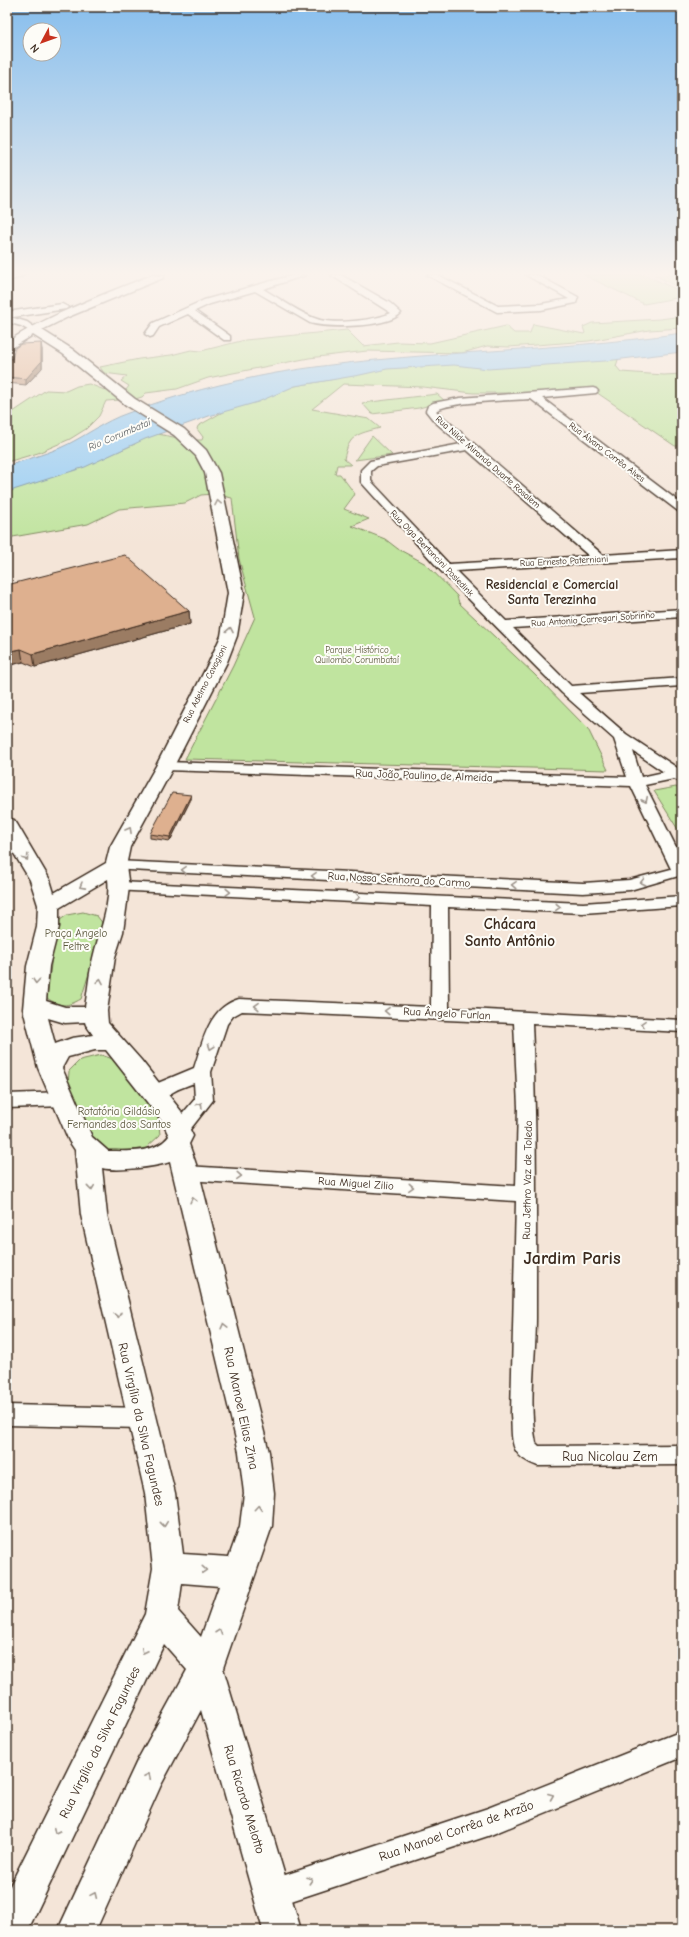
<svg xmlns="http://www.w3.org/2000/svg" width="689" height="1937" font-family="'Comic Neue',sans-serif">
<rect width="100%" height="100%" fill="#f4e5d8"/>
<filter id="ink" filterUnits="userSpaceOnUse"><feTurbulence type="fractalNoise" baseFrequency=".025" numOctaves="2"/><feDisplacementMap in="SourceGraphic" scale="8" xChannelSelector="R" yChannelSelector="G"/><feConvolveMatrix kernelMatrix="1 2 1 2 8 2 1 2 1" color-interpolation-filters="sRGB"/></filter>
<g filter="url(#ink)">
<path fill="#c0e49f" stroke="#7e875e" d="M 584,275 L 645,275 L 682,292 L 682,297 L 644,304 Z
M 655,275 L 682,275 L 682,289 L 681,289 Z
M 682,316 L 682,328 L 649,330 L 589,341 L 509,347 L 487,346 L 462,353 L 367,351 L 309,358 L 208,378 L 177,389 L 146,393 L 142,397 L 135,399 L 106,401 L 99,416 L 86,429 L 70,439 L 38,453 L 7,462 L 7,416 L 46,390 L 66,391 L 77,386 L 89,384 L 107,391 L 126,390 L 129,386 L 121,381 L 127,376 L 104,373 L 100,367 L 139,359 L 171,355 L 191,350 L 201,351 L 245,340 L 347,330 L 363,346 L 398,342 L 430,343 L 506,326 L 514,333 L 530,333 L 533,324 L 584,334 L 585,333 L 583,327 L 592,323 L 660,319 Z
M 623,354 L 618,360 L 616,366 L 621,372 L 664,375 L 682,374 L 682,446 L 675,446 L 593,390 L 522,393 L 473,393 L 423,387 L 343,384 L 312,409 L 369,419 L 380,428 C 358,434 349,434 344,459 L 351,465 L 337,465 L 335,474 L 340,474 L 355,494 L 344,509 L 369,519 L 352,526 L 385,539 L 398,549 L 426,564 L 457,596 L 459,603 L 534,674 L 588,729 L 608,770 L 185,759 L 233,666 L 255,617 L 239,559 L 232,498 L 213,494 L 201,495 L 185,503 L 119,509 L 88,524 L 7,538 L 7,487 L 87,465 L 135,444 L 142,431 L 189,440 L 202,440 L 203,437 L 197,429 L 198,426 L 235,405 L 295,386 L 335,379 L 355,370 Z
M 437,394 L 445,401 L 419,408 L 372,414 L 362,403 Z
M 372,436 L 392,455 L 355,460 Z
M 676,787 L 682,791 L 682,836 L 654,791 Z
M 83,912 L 97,916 L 104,925 L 81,999 C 67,1007 60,1007 47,998 L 56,923 L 67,915 Z
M 101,1055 L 119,1061 L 158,1116 L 160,1135 L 146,1148 L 121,1152 L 100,1150 L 90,1135 L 68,1085 L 69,1071 L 80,1060 Z"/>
<path fill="#95ccf4" stroke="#718b9e" d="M 682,333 L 682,352 L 605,361 L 488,369 L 454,365 L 387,369 L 360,375 L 295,386 L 258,402 L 209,416 L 145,439 L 85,467 L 7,492 L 7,466 C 24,460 43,455 60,448 C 83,438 104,421 128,413 C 175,395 227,382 276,373 C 410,350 547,353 682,333 Z"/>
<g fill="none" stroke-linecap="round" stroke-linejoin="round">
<g stroke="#3b2a1e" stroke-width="3">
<path id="minor" d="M 11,275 L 24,275 L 7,282 L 7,276 Z
M 293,275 L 306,275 L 263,289 C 279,298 301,314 317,319 C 333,325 376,320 391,313 L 331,275 L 341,275 L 390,303 L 401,313 C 388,328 328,328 310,323 L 255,291 L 210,304 L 195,311 L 230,336 L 230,340 L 224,340 L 188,314 L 159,327 L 153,336 L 150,337 L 145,334 L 153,323 L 204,300 Z
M 427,275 L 438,275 L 498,306 L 541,304 L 569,299 L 526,275 L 537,275 L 578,297 L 576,303 L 541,310 L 497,312 Z
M 7,316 L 27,322 L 38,330 L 33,333 L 21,326 L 7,322 Z
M 593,388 L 596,389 L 598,391 L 596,393 L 542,398 L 682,504 L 682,512 L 678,511 L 531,399 C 514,400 445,402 436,411 L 603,555 L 682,550 L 682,558 L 456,571 L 506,621 L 682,609 L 682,617 L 513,628 L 571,686 L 682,678 L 682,686 L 579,693 L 626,734 L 679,769 L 682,769 L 682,782 L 674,779 L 645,785 L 682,859 L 682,875 L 630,890 L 583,893 L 110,869 L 108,866 L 110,863 L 116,861 L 583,883 L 629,880 L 671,869 L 631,786 L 165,770 L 160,769 L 158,766 L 160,763 L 165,762 L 627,777 L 614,739 L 562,693 L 441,571 L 361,482 L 361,470 L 370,461 L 461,444 L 434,421 L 426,411 L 428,406 L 433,403 L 460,398 ZM 467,450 L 589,556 L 449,564 L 371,481 L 371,471 L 377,466 ZM 633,751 L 664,772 L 641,777 Z
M 119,882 L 583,903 L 682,896 L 682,906 L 583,913 L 448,907 L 449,1008 L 682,1020 L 682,1032 L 532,1024 C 537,1122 536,1220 536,1318 C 536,1357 528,1405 536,1443 L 539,1446 L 682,1445 L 682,1465 L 538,1466 C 508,1455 513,1442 511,1414 L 516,1201 L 186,1180 L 179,1178 L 176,1173 L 179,1168 L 186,1166 L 516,1186 L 518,1107 L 514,1023 L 242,1011 L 233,1016 L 227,1024 L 211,1072 L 213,1100 L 185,1136 L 178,1138 L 171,1136 L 168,1131 L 195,1099 L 194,1083 C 187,1086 179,1088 173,1092 C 163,1098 162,1104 150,1101 L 148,1096 L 158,1083 L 194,1068 C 203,1042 208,1008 239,999 L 431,1007 L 432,906 L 113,890 L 111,887 L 113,884 Z
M 64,1092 L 71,1094 L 73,1099 L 71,1104 L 64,1106 L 7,1108 L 7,1094 Z
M 7,1405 L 142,1408 L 150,1411 L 153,1418 L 150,1425 L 142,1428 L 7,1425 Z
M 682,1731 L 682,1757 L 488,1836 L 273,1907 L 263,1903 L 259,1893 L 263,1883 L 273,1879 L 488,1808 Z"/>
</g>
<g stroke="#3b2a1e" stroke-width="3">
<path id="tertiary" d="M 152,275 L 164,276 L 163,278 L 68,317 L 42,330 L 72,349 L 135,399 L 184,429 L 206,450 L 219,473 L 244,593 L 237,636 L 227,662 L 174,766 L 130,847 L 126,866 L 129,887 L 123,932 L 115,957 L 107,1011 L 108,1023 L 141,1060 L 181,1111 L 193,1136 L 189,1144 L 199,1173 L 269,1452 L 274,1493 L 272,1526 L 223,1668 L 301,1930 L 263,1930 L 201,1710 L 161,1785 L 96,1930 L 58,1930 L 137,1761 L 187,1670 L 164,1644 L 28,1930 L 7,1930 L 7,1892 L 145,1614 L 153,1568 L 145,1493 L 81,1215 L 75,1150 L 69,1141 L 38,1068 L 23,1009 L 27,966 L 37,927 L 38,905 L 30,880 L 7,842 L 7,818 L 14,820 L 17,824 L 50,880 L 54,893 L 106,863 L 110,847 L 156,766 L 209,662 L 221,636 L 228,593 L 205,473 L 196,456 L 174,435 L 126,405 L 63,354 L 33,335 L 7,351 L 7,342 C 52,313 103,295 152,275 ZM 108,879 C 111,906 99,932 93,958 C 89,974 88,990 85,1007 L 65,1007 L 46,1001 L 49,966 L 59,927 L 59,908 ZM 48,1018 L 65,1023 L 85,1022 L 86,1025 L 93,1035 L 72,1038 L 55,1044 ZM 95,1050 L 106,1050 L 162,1121 L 169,1136 C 155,1154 129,1151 108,1151 L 92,1137 L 62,1068 L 68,1057 ZM 170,1162 L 239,1452 L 244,1493 L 240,1526 L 229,1557 L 183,1554 L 175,1493 L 107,1215 L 102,1168 C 118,1172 154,1167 170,1162 ZM 182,1583 L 219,1586 L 201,1637 L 178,1611 Z
M 62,304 L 68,307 L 66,309 L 7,318 L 7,312 Z"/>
</g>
<use href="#minor" fill="#fdfcf7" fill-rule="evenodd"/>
<use href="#tertiary" fill="#fdfcf7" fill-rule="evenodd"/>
</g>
<path fill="#bf977b" stroke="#3b2a1e" d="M 42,349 L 42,368 L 26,385 L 7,383 L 7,359 L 12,359 Z
M 7,585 L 189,611 L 190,624 L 35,667 L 23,662 L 7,666 Z
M 191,795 L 191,799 L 170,841 L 150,838 L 150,834 Z"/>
<path fill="#9b7b64" stroke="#3b2a1e" d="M 41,343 L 42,349 L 42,368 L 26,385 L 26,379 Z
M 189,611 L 190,624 L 35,667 L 33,654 Z
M 21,649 L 23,662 L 7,666 L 7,652 Z
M 191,795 L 191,799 L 170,841 L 170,837 Z"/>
<path fill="#deb08f" stroke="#3b2a1e" d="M 41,343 L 41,362 L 26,379 L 7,377 L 7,359 L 12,359 L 15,348 L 21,344 Z
M 125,555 L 189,611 L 33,654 L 21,649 L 7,652 L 7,585 Z
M 172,793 L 191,795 L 170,837 L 150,834 Z"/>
<defs><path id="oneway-chevron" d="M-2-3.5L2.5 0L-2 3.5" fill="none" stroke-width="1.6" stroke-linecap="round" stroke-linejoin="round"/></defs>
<g stroke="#9c938a">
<use href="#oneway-chevron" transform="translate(218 503) rotate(-101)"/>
<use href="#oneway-chevron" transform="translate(230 630) rotate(-79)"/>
<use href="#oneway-chevron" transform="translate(645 800) rotate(64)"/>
<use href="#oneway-chevron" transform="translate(129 830) rotate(-61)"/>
<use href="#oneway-chevron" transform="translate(26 858) rotate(57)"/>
<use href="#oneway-chevron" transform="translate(184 870) rotate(-177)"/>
<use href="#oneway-chevron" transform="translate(314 876) rotate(-177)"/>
<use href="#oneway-chevron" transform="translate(643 882) rotate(166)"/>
<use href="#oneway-chevron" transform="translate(514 885) rotate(-177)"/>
<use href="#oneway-chevron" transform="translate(82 886) rotate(151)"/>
<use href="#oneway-chevron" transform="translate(228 892) rotate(2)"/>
<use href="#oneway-chevron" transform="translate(358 897) rotate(2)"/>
<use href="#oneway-chevron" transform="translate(558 907) rotate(3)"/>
<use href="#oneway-chevron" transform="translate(36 981) rotate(94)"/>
<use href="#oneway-chevron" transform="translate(100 981) rotate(-80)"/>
<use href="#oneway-chevron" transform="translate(257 1006) rotate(-178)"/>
<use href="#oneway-chevron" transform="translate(387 1011) rotate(-178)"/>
<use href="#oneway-chevron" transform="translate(643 1024) rotate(-177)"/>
<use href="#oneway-chevron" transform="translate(211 1047) rotate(109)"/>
<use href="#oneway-chevron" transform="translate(200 1105) rotate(-58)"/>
<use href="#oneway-chevron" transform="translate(239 1176) rotate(4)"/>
<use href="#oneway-chevron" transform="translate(411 1187) rotate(4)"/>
<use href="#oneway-chevron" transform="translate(91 1188) rotate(84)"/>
<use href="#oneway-chevron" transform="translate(193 1200) rotate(-104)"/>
<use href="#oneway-chevron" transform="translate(118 1315) rotate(78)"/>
<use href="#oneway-chevron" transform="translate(224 1326) rotate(-104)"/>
<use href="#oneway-chevron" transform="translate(258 1508) rotate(-85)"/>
<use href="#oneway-chevron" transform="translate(164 1524) rotate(84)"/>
<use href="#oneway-chevron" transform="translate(204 1570) rotate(4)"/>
<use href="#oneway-chevron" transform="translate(219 1632) rotate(-71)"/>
<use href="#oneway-chevron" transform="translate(144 1651) rotate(116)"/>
<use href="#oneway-chevron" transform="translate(148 1776) rotate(-65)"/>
<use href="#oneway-chevron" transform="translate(551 1796) rotate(-22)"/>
<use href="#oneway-chevron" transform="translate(56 1831) rotate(116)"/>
<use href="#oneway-chevron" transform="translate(310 1880) rotate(-18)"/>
<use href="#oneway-chevron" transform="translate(94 1895) rotate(-66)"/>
</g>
</g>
<linearGradient id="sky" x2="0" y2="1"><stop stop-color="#87beed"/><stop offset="0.5" stop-color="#faf3ed"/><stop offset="1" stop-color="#faf3ed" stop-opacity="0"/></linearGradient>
<rect width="689" height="546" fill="url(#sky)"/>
<g text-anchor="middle" stroke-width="4" stroke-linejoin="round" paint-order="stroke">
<g font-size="9" fill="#3b2a1e" stroke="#fdfcf7">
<text transform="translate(607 452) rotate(37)" y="3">Rua Álvaro Corrêa Alves</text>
<text transform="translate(488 462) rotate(41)" y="3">Rua Nilde Miranda Duarte Rosalem</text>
<text transform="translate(432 553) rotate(46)" y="3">Rua Olga Bertoncini Posledink</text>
<text transform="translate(564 561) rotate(-3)" y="3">Rua Ernesto Paterniani</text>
<text transform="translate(593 619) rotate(-4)" y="3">Rua Antonio Carregari Sobrinho</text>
<text transform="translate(205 684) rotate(-63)" y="3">Rua Adelmo Cavagioni</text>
</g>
<g font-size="9" fill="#5c583e" stroke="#fdfcf7">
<text x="357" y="653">Parque Histórico<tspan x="357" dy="10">Quilombo Corumbataí</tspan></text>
</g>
<g font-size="10" font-style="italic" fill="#565b5e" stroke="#fdfcf7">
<text transform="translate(119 434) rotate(-23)" y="4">Rio Corumbataí</text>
</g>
<g font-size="11" fill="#3b2a1e" stroke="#fdfcf7">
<text transform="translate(424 775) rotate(2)" y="4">Rua João Paulino de Almeida</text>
<text transform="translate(399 879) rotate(3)" y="4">Rua Nossa Senhora do Carmo</text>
<text transform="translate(447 1013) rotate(3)" y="4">Rua Ângelo Furlan</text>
<text transform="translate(527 1180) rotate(-89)" y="4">Rua Jethro Vaz de Toledo</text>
<text transform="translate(356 1183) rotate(4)" y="4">Rua Miguel Zilio</text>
</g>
<g font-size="11" fill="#5c583e" stroke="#fdfcf7">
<text x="76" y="937">Praça Angelo<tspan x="76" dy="13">Feltre</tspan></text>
<text x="119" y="1115">Rotatória Gildásio<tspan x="119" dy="13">Fernandes dos Santos</tspan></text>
</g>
<g font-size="13" font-weight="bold" fill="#3b2a1e" stroke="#fdfcf7">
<text x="552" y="589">Residencial e Comercial<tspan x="552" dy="15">Santa Terezinha</tspan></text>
</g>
<g font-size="13" fill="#3b2a1e" stroke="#fdfcf7">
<text transform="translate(242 1408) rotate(78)" y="5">Rua Manoel Elias Zina</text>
<text transform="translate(142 1424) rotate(77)" y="5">Rua Virgílio da Silva Fagundes</text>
<text x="610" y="1461">Rua Nicolau Zem</text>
<text transform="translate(99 1742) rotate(-64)" y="5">Rua Virgílio da Silva Fagundes</text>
<text transform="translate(245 1799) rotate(73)" y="5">Rua Ricardo Melotto</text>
<text transform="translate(456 1830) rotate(-19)" y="5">Rua Manoel Corrêa de Arzão</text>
</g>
<g font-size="15" font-weight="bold" fill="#3b2a1e" stroke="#fdfcf7">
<text x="510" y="929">Chácara<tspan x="510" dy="17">Santo Antônio</tspan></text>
</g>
<g font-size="18" font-weight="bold" fill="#3b2a1e" stroke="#fdfcf7">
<text x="572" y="1264">Jardim Paris</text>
</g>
</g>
<rect width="689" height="1937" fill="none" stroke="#fdfcf7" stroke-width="24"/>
<rect x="12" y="12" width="665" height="1913" fill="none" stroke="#3b2a1e" stroke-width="1.5" filter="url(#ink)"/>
<g transform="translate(42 42) rotate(229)"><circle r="19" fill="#fdfcf7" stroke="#afa8a0"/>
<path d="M0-3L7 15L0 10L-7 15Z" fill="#c8321e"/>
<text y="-6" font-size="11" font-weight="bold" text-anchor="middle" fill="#3b2a1e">N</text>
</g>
</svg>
